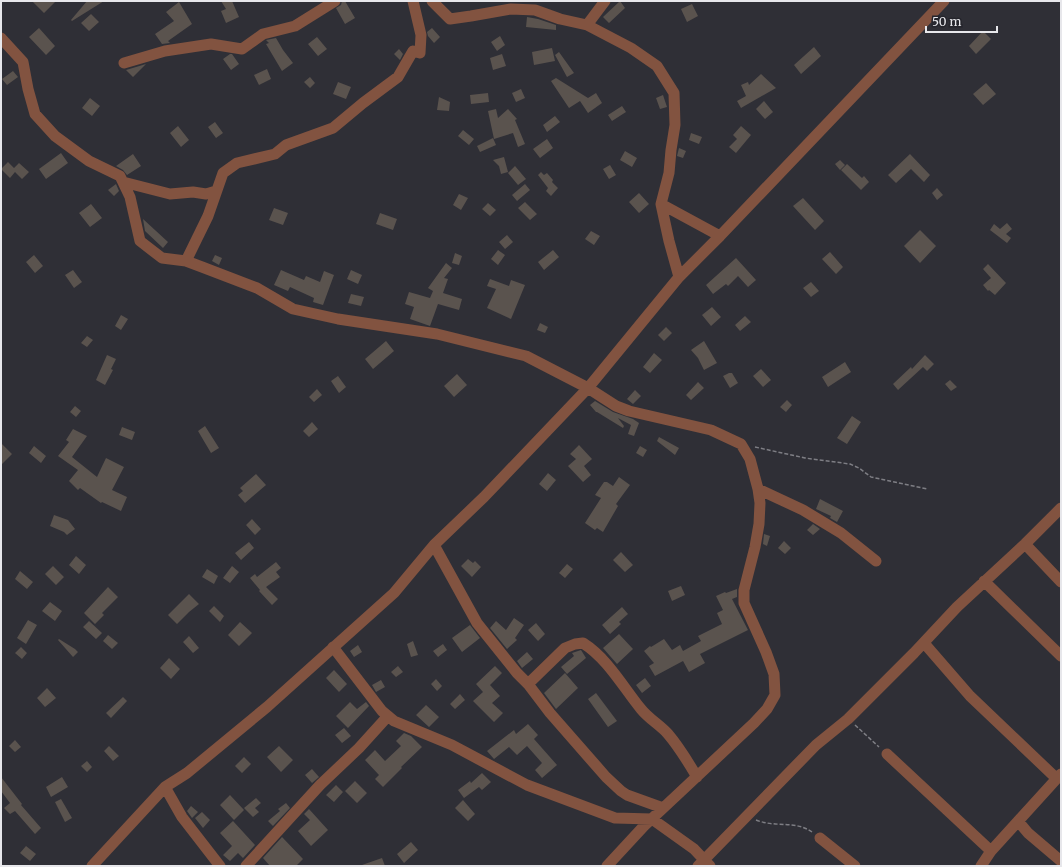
<svg xmlns="http://www.w3.org/2000/svg" width="1062" height="867" font-family="Merriweather,serif">
<rect width="100%" height="100%" fill="#2f2f36"/>
<path fill="#5a534e" d="M 32,1 L 56,1 L 44,13 Z
M 87,1 L 104,1 L 72,21 L 71,20 Z
M 221,1 L 232,1 L 239,17 L 226,23 L 221,11 L 226,9 Z
M 342,1 L 345,1 L 355,18 L 345,24 L 336,8 L 341,5 Z
M 620,1 L 625,8 L 609,23 L 603,17 Z
M 179,2 L 192,24 L 168,41 L 170,43 L 162,44 L 155,34 L 174,21 L 166,12 Z
M 692,4 L 698,16 L 687,22 L 681,9 Z
M 91,14 L 99,22 L 89,31 L 81,23 Z
M 527,17 L 538,19 L 556,25 L 556,30 L 526,27 Z
M 39,28 L 55,46 L 46,55 L 29,37 Z
M 432,28 L 440,37 L 434,43 L 428,36 L 427,32 Z
M 983,31 L 991,39 L 976,54 L 969,46 Z
M 500,36 L 505,45 L 497,51 L 491,42 Z
M 317,37 L 327,49 L 318,56 L 308,44 Z
M 276,38 L 283,50 L 293,63 L 282,71 L 266,44 L 269,43 L 266,40 Z
M 814,47 L 821,56 L 801,74 L 794,65 Z
M 552,48 L 555,61 L 534,65 L 532,52 Z
M 399,49 L 403,54 L 400,60 L 394,54 Z
M 559,52 L 574,73 L 567,77 L 555,55 Z
M 230,54 L 232,54 L 239,64 L 231,70 L 223,59 Z
M 502,54 L 506,66 L 493,70 L 490,58 Z
M 146,64 L 133,77 L 126,70 Z
M 267,69 L 271,79 L 259,85 L 254,75 Z
M 13,71 L 18,77 L 7,85 L 2,79 Z
M 761,74 L 776,88 L 741,108 L 737,101 L 746,96 L 741,85 L 748,82 L 749,85 Z
M 310,77 L 315,83 L 310,88 L 304,82 Z
M 556,78 L 588,98 L 596,93 L 602,103 L 588,113 L 580,101 L 569,108 L 551,81 Z
M 338,82 L 351,87 L 346,99 L 333,94 Z
M 986,83 L 996,94 L 983,105 L 973,94 Z
M 521,89 L 525,98 L 516,102 L 512,93 Z
M 488,93 L 489,102 L 471,104 L 470,95 Z
M 663,95 L 667,107 L 660,109 L 656,98 Z
M 439,97 L 450,102 L 449,111 L 437,110 Z
M 90,98 L 100,106 L 92,116 L 82,108 Z
M 764,101 L 773,112 L 765,119 L 756,109 Z
M 622,106 L 626,112 L 612,121 L 608,115 Z
M 496,109 L 498,118 L 508,109 L 517,119 L 515,120 L 525,144 L 518,147 L 513,133 L 494,139 L 488,111 Z
M 555,116 L 560,122 L 547,132 L 543,125 Z
M 215,122 L 223,133 L 216,138 L 208,127 Z
M 178,126 L 189,140 L 181,147 L 170,133 Z
M 741,126 L 751,135 L 736,153 L 729,147 L 737,139 L 733,135 Z
M 463,130 L 474,139 L 469,145 L 458,136 Z
M 691,133 L 702,137 L 699,144 L 689,140 Z
M 493,138 L 496,145 L 480,152 L 477,146 Z
M 547,139 L 553,148 L 540,158 L 533,149 Z
M 679,148 L 686,151 L 683,158 L 677,156 Z
M 625,151 L 637,158 L 632,167 L 620,160 Z
M 61,153 L 68,163 L 46,179 L 39,169 Z
M 133,154 L 141,166 L 127,175 L 123,170 L 116,166 Z
M 910,154 L 930,175 L 924,182 L 911,169 L 896,183 L 888,175 Z
M 504,157 L 508,172 L 501,174 L 499,166 L 493,160 Z
M 840,160 L 845,165 L 840,170 L 835,164 Z
M 8,162 L 14,168 L 19,163 L 29,172 L 22,179 L 15,172 L 10,178 L 1,169 Z
M 847,164 L 862,178 L 864,176 L 869,182 L 861,190 L 841,170 Z
M 610,165 L 616,175 L 609,179 L 603,169 Z
M 515,166 L 526,179 L 518,185 L 508,173 Z
M 541,172 L 544,175 L 547,173 L 553,180 L 552,182 L 558,188 L 551,196 L 546,191 L 548,188 L 538,175 Z
M 116,184 L 119,191 L 114,196 L 108,190 Z
M 525,184 L 530,190 L 517,201 L 512,195 Z
M 937,188 L 943,195 L 937,200 L 932,193 Z
M 639,193 L 649,204 L 639,213 L 629,202 Z
M 459,194 L 468,198 L 461,210 L 453,205 Z
M 803,198 L 824,221 L 815,230 L 793,206 Z
M 525,202 L 537,214 L 530,220 L 518,208 Z
M 488,203 L 496,210 L 490,216 L 482,209 Z
M 91,204 L 102,218 L 90,227 L 79,213 Z
M 274,208 L 288,213 L 283,225 L 269,220 Z
M 380,213 L 397,219 L 393,230 L 376,224 Z
M 143,219 L 168,242 L 163,248 L 145,231 Z
M 1007,223 L 1012,229 L 1006,234 L 1011,238 L 1007,243 L 990,230 L 994,224 L 1000,229 Z
M 920,230 L 936,246 L 920,263 L 904,246 Z
M 591,231 L 600,236 L 594,245 L 585,239 Z
M 507,235 L 513,242 L 505,249 L 499,242 Z
M 498,250 L 505,255 L 498,265 L 491,259 Z
M 553,250 L 559,257 L 544,270 L 538,262 Z
M 830,252 L 843,267 L 836,274 L 822,259 Z
M 455,253 L 462,256 L 459,265 L 452,263 Z
M 34,255 L 43,266 L 35,273 L 26,262 Z
M 215,255 L 222,258 L 219,265 L 212,261 Z
M 736,258 L 756,280 L 748,287 L 738,276 L 728,286 L 726,284 L 713,294 L 706,285 Z
M 446,263 L 452,268 L 444,278 L 448,279 L 443,293 L 462,299 L 459,310 L 438,304 L 430,326 L 410,319 L 414,307 L 405,304 L 409,292 L 430,298 L 433,291 L 428,288 Z
M 988,264 L 1006,283 L 995,295 L 989,290 L 988,291 L 983,285 L 991,278 L 983,269 Z
M 73,270 L 82,282 L 74,288 L 65,275 Z
M 281,270 L 304,280 L 306,276 L 320,282 L 324,271 L 334,275 L 323,305 L 313,302 L 314,298 L 290,287 L 288,291 L 274,285 Z
M 351,270 L 362,275 L 358,284 L 347,279 Z
M 490,279 L 509,286 L 511,280 L 525,285 L 511,319 L 487,308 L 496,289 L 487,286 Z
M 811,282 L 819,291 L 811,297 L 803,288 Z
M 351,294 L 364,297 L 361,306 L 348,303 Z
M 712,307 L 721,317 L 711,326 L 702,315 Z
M 121,315 L 128,319 L 121,330 L 115,326 Z
M 745,316 L 751,322 L 740,331 L 735,325 Z
M 540,323 L 548,327 L 545,333 L 537,330 Z
M 666,327 L 672,333 L 664,341 L 658,335 Z
M 87,336 L 93,340 L 87,347 L 81,343 Z
M 386,341 L 394,351 L 373,369 L 365,359 Z
M 704,341 L 717,363 L 704,370 L 698,358 L 691,350 Z
M 654,353 L 662,360 L 650,373 L 643,367 Z
M 107,355 L 116,359 L 111,369 L 113,370 L 105,385 L 96,380 Z
M 925,355 L 934,364 L 927,371 L 923,367 L 898,390 L 893,384 L 911,367 L 912,369 Z
M 845,362 L 851,372 L 828,387 L 822,377 Z
M 761,369 L 771,380 L 763,387 L 753,376 Z
M 729,373 L 732,373 L 738,383 L 730,388 L 723,376 Z
M 457,374 L 467,385 L 454,397 L 444,386 Z
M 338,376 L 346,387 L 339,393 L 331,381 Z
M 950,380 L 957,387 L 951,391 L 945,384 Z
M 698,382 L 704,388 L 691,400 L 686,395 Z
M 317,389 L 322,395 L 314,402 L 309,397 Z
M 635,390 L 641,396 L 633,404 L 627,399 Z
M 787,400 L 792,405 L 786,412 L 780,407 Z
M 595,401 L 613,412 L 633,419 L 639,423 L 634,436 L 628,434 L 631,425 L 618,418 L 624,426 L 623,428 L 597,412 L 596,412 L 590,405 Z
M 75,406 L 81,411 L 76,417 L 70,412 Z
M 852,416 L 861,422 L 847,444 L 837,438 Z
M 312,422 L 318,429 L 309,437 L 303,431 Z
M 205,426 L 219,448 L 211,453 L 198,431 Z
M 122,427 L 135,432 L 132,440 L 119,435 Z
M 73,429 L 87,436 L 72,457 L 97,477 L 106,458 L 124,467 L 112,490 L 127,497 L 121,511 L 102,502 L 101,503 L 80,488 L 78,490 L 69,481 L 78,470 L 58,456 L 69,442 L 66,440 Z
M 659,437 L 679,448 L 675,455 L 657,441 Z
M 1,443 L 12,454 L 1,465 Z
M 579,445 L 592,459 L 584,466 L 591,475 L 583,482 L 568,466 L 576,459 L 570,454 Z
M 34,446 L 46,456 L 41,463 L 29,453 Z
M 640,446 L 647,450 L 643,457 L 636,453 Z
M 548,473 L 556,480 L 547,491 L 539,484 Z
M 256,474 L 266,485 L 245,503 L 238,495 L 243,491 L 240,488 Z
M 619,477 L 630,485 L 616,504 L 618,506 L 603,532 L 597,528 L 595,530 L 585,523 L 601,498 L 595,495 L 604,482 L 607,482 L 613,486 Z
M 820,499 L 843,511 L 837,522 L 830,518 L 831,516 L 816,509 Z
M 54,515 L 68,520 L 75,529 L 67,535 L 64,532 L 50,526 Z
M 252,519 L 261,529 L 255,535 L 246,525 Z
M 813,524 L 820,529 L 813,535 L 807,530 Z
M 764,534 L 770,536 L 767,546 L 763,544 Z
M 784,541 L 791,548 L 785,554 L 778,548 Z
M 249,542 L 254,548 L 241,560 L 235,553 Z
M 621,552 L 633,565 L 625,572 L 613,560 Z
M 76,556 L 86,565 L 79,574 L 69,565 Z
M 468,559 L 473,563 L 475,561 L 481,567 L 472,577 L 461,566 Z
M 276,562 L 281,568 L 276,572 L 280,577 L 266,587 L 278,599 L 272,605 L 259,591 L 260,590 L 250,578 L 255,574 L 257,577 Z
M 567,564 L 573,569 L 565,578 L 559,573 Z
M 53,566 L 64,577 L 56,585 L 45,574 Z
M 232,566 L 239,572 L 230,583 L 223,578 Z
M 207,569 L 218,576 L 214,584 L 202,577 Z
M 20,571 L 33,582 L 27,589 L 15,579 Z
M 681,586 L 685,595 L 672,601 L 668,591 Z
M 108,587 L 118,597 L 102,613 L 104,615 L 95,624 L 84,613 Z
M 737,589 L 737,597 L 732,599 L 748,630 L 700,654 L 705,663 L 689,672 L 683,661 L 655,676 L 649,666 L 654,663 L 644,651 L 650,646 L 651,647 L 664,639 L 672,650 L 680,645 L 683,651 L 701,641 L 698,636 L 722,624 L 717,613 L 723,610 L 716,596 L 725,592 L 726,593 Z
M 189,594 L 199,604 L 189,612 L 177,624 L 168,615 Z
M 50,602 L 62,611 L 55,621 L 42,611 Z
M 214,606 L 224,616 L 220,622 L 209,611 Z
M 622,607 L 628,614 L 619,622 L 621,624 L 610,634 L 602,625 Z
M 514,618 L 524,625 L 515,638 L 517,640 L 507,649 L 490,628 L 496,621 L 506,630 Z
M 28,620 L 37,625 L 26,644 L 17,638 Z
M 89,621 L 102,633 L 96,639 L 83,627 Z
M 240,622 L 252,633 L 239,646 L 228,635 Z
M 536,623 L 545,634 L 538,641 L 528,630 Z
M 470,625 L 480,638 L 462,652 L 452,638 Z
M 619,634 L 633,649 L 617,664 L 603,648 Z
M 108,635 L 118,643 L 112,649 L 103,641 Z
M 189,636 L 199,648 L 193,653 L 183,642 Z
M 59,639 L 75,649 L 78,652 L 73,657 L 58,640 Z
M 413,641 L 418,655 L 411,657 L 407,644 Z
M 443,644 L 447,650 L 438,657 L 433,651 Z
M 358,645 L 362,652 L 354,657 L 350,651 Z
M 21,647 L 27,653 L 22,659 L 15,653 Z
M 581,650 L 586,658 L 567,674 L 561,667 L 574,656 L 572,653 Z
M 527,652 L 533,659 L 522,668 L 517,661 Z
M 169,658 L 180,669 L 171,679 L 160,668 Z
M 398,666 L 403,672 L 396,677 L 391,672 Z
M 495,666 L 502,673 L 490,685 L 500,696 L 492,703 L 503,713 L 494,722 L 473,701 L 483,692 L 476,684 Z
M 334,670 L 347,684 L 339,692 L 326,678 Z
M 565,673 L 578,688 L 556,709 L 544,693 Z
M 645,678 L 651,686 L 642,693 L 636,685 Z
M 436,679 L 442,686 L 437,691 L 431,684 Z
M 381,680 L 385,687 L 376,692 L 372,685 Z
M 47,688 L 56,698 L 45,707 L 37,698 Z
M 596,693 L 617,721 L 608,727 L 588,699 Z
M 460,694 L 465,700 L 455,709 L 450,704 Z
M 123,697 L 127,701 L 111,718 L 106,713 Z
M 350,702 L 357,709 L 366,702 L 369,706 L 348,728 L 336,716 Z
M 426,705 L 439,717 L 429,727 L 416,715 Z
M 528,724 L 538,735 L 534,739 L 557,765 L 542,778 L 535,770 L 542,763 L 527,746 L 517,755 L 509,747 L 494,759 L 487,751 L 514,730 L 516,734 Z
M 344,728 L 351,736 L 342,743 L 335,735 Z
M 404,733 L 411,736 L 422,747 L 401,767 L 402,768 L 383,787 L 375,779 L 379,775 L 365,760 L 375,750 L 385,761 L 401,746 L 396,741 Z
M 15,740 L 21,747 L 15,752 L 9,746 Z
M 109,746 L 119,756 L 113,761 L 104,751 Z
M 279,746 L 293,760 L 281,772 L 267,757 Z
M 244,757 L 251,764 L 242,773 L 235,766 Z
M 87,761 L 92,767 L 87,772 L 81,766 Z
M 312,769 L 319,777 L 312,783 L 305,775 Z
M 482,773 L 491,782 L 482,790 L 479,787 L 464,798 L 458,790 L 470,781 L 471,783 Z
M 1,777 L 22,804 L 21,805 L 41,828 L 35,834 L 15,811 L 10,814 L 4,808 L 10,803 L 1,791 Z
M 62,777 L 68,787 L 51,797 L 46,787 Z
M 355,781 L 367,793 L 357,803 L 345,791 Z
M 336,785 L 343,792 L 334,802 L 326,795 Z
M 230,795 L 244,810 L 234,820 L 220,805 Z
M 256,798 L 261,803 L 255,808 L 259,812 L 253,817 L 244,808 Z
M 61,799 L 72,818 L 65,822 L 55,802 Z
M 463,800 L 475,814 L 468,821 L 455,808 Z
M 286,803 L 290,808 L 273,826 L 268,821 L 280,811 L 278,809 Z
M 191,806 L 198,812 L 192,818 L 187,811 Z
M 309,809 L 328,830 L 311,846 L 298,831 L 310,820 L 304,814 Z
M 202,812 L 210,820 L 203,828 L 195,818 Z
M 233,821 L 255,845 L 243,858 L 238,853 L 230,861 L 223,855 L 232,846 L 220,833 Z
M 282,837 L 303,859 L 296,866 L 270,866 L 263,858 Z
M 411,842 L 418,850 L 404,863 L 397,854 Z
M 26,846 L 36,854 L 30,861 L 20,853 Z
M 382,858 L 385,866 L 363,866 L 362,865 Z"/>
<g fill="none" stroke-linecap="round" stroke-linejoin="round">
<path stroke="#7e7e84" stroke-width="1.5" stroke-dasharray="4 2" stroke-linecap="butt" d="M 755,447 L 805,458 L 850,464 L 859,468 L 871,477 L 927,489
M 855,725 L 879,747
M 756,820 C 776,828 795,820 812,832"/>
<path stroke="#825340" stroke-width="11" d="M 432,1 L 450,19 L 471,16 L 511,9 L 535,10 L 560,19 L 587,25 L 605,1
M 587,25 L 631,48 L 657,66 L 674,93 L 675,125 L 671,150 L 669,173 L 661,204 L 669,241 L 679,277
M 1,38 L 23,62 L 28,89 L 35,114 L 55,136 L 89,161 L 120,176 L 130,197 L 140,241 L 162,258 L 186,261 L 202,267 L 257,288 L 293,309 L 338,319 L 437,334 L 526,356 L 588,388 L 616,406 L 629,411 L 711,430 L 741,444 L 750,459 L 758,489 L 760,503 L 759,524 L 755,547 L 744,590 L 744,603 L 766,652 L 774,674 L 775,695 L 767,709 L 754,723 L 644,826 L 607,866
M 124,63 L 165,51 L 211,44 L 242,49 L 263,34 L 295,26 L 335,1
M 123,182 L 170,194 L 193,192 L 206,194 L 216,191
M 661,204 L 720,236
M 186,261 L 208,216 L 223,173 L 237,163 L 275,154 L 286,145 L 333,128 L 363,103 L 398,77 L 413,51 L 420,53 L 421,35 L 413,1
M 758,489 L 803,510 L 841,533 L 876,561
M 1025,544 L 1061,582
M 434,545 L 477,623 L 517,673 L 528,684 L 550,713 L 606,777 L 621,791 L 627,795 L 663,808
M 984,581 L 1061,656
M 924,643 L 970,696 L 1056,778
M 333,647 L 382,711 L 394,721 L 452,745 L 527,785 L 615,818 L 652,819 L 694,849 L 710,866
M 528,684 L 565,648 L 575,644 L 583,643 C 608,659 623,687 641,709 C 649,719 660,725 668,734 C 680,748 688,762 697,777
M 887,754 L 991,851
M 165,787 L 182,817 L 220,866
M 1018,821 L 1028,833 L 1061,861
M 820,838 L 855,866
M 92,866 L 165,787 L 187,773 L 267,707 L 394,593 L 434,545 L 484,497 L 588,388 L 679,277 L 720,236 L 944,1
M 246,866 L 320,785 L 359,748 L 388,716
M 698,866 L 816,745 L 848,719 L 914,653 L 957,607 L 1025,544 L 1061,508
M 981,866 L 991,851 L 1061,774"/>
</g>
<rect width="1062" height="867" fill="none" stroke="#e7e7eb" stroke-width="4"/>
<path d="M926 26v6h71v-6" fill="none" stroke="#e7e7eb" stroke-width="2"/>
<text x="932" y="26" font-size="12" fill="#e7e7eb" stroke="#25252c" stroke-width="3" paint-order="stroke">50 m</text>
</svg>
